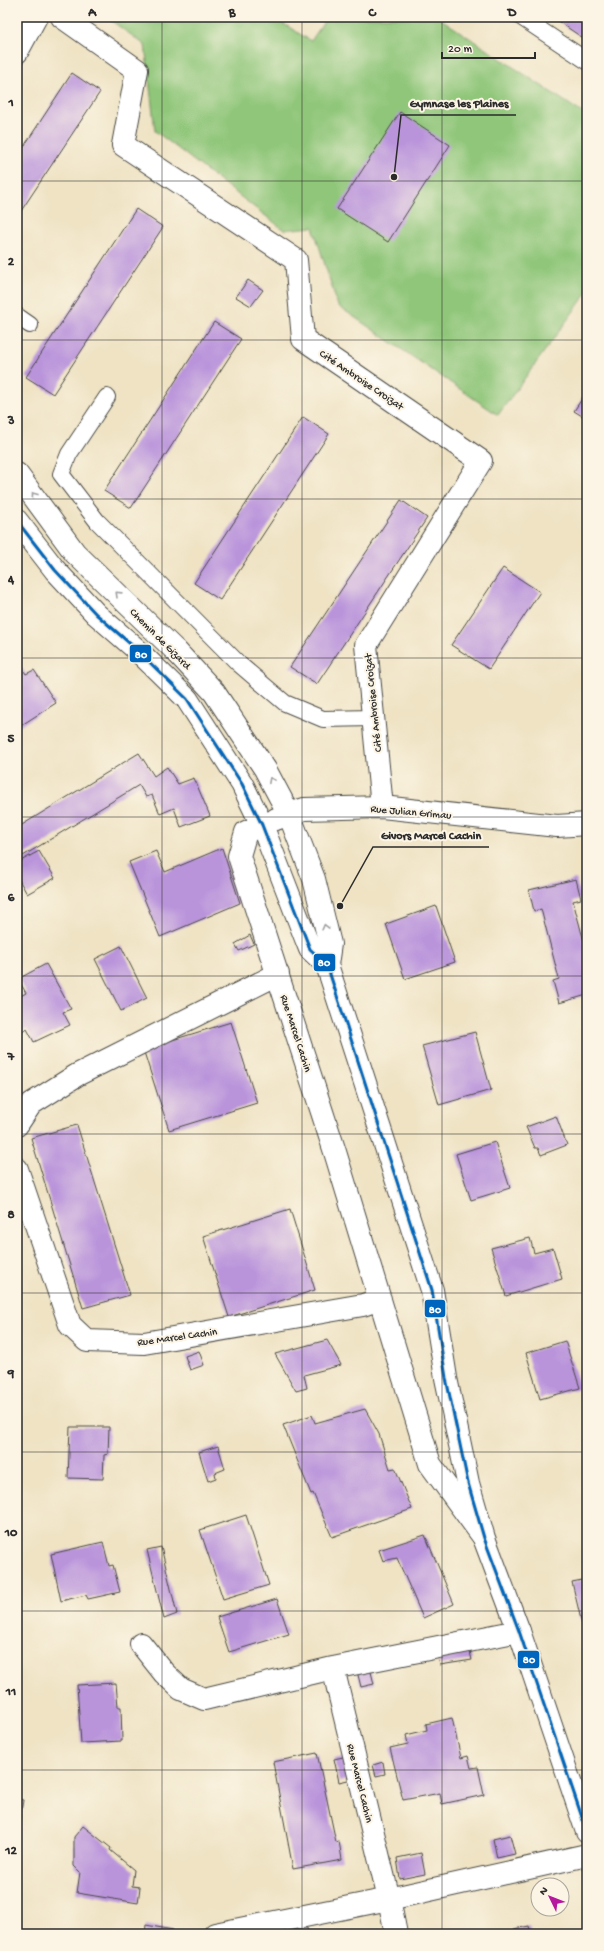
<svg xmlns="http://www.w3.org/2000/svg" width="604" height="1951" font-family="'Gochi Hand',sans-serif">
<rect width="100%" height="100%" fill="#fcf5e5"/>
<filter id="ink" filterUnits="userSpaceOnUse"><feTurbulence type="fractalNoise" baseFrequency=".025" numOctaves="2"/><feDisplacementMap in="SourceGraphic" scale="8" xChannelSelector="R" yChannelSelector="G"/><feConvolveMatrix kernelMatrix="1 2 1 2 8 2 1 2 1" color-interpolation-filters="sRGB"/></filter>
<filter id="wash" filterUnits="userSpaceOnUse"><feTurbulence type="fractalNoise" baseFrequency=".012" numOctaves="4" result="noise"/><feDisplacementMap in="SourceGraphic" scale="16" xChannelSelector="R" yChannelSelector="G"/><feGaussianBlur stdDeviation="0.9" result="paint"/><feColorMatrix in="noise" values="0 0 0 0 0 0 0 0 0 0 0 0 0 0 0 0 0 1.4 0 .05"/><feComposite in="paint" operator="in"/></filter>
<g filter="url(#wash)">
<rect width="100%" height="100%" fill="#efe3c4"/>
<path fill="#8fc679" stroke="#5d7852" d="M 106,17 L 273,17 L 311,41 L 327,17 L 438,17 L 587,116 L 587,293 L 498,415 L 338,306 L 313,227 L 284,230 L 155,131 L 145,45 Z"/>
<g id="blocks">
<path fill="#ba94db" d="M 552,17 L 587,17 L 587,40 L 577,34 Z
M 72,73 L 100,92 L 17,217 L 17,157 Z
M 400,112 L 450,145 L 388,242 L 337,209 Z
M 136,209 L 163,227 L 53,394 L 26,377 Z
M 248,280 L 263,290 L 251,306 L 236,297 Z
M 214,322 L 241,339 L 131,508 L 104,491 Z
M 587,391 L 587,419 L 574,411 Z
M 303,417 L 329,434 L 220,600 L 194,583 Z
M 401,500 L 427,518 L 317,684 L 290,667 Z
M 503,568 L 540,592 L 489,669 L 451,645 Z
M 17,661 L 26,674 L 34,670 L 56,703 L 17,728 Z
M 139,753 L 154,776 L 167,767 L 178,784 L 194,778 L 210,816 L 181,827 L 174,808 L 160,814 L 152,795 L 146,797 L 139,785 L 23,856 L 17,845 L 17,828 Z
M 222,848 L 240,903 L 160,937 L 129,862 L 156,851 L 165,872 Z
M 39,851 L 55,878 L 27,894 L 17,876 L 17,863 Z
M 576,879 L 581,899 L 573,901 L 587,953 L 587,995 L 559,1003 L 553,981 L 559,979 L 541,909 L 534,911 L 529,890 Z
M 436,906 L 455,962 L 405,979 L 386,924 Z
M 250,935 L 254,944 L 239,951 L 235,944 Z
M 121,946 L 147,998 L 121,1011 L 95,959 Z
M 46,964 L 71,1009 L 63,1012 L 70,1025 L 34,1042 L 27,1029 L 17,1035 L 17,998 L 26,993 L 18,979 Z
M 231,1022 L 257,1103 L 169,1130 L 143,1049 Z
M 475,1032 L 491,1090 L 439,1105 L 422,1046 Z
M 556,1116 L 567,1145 L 541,1155 L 538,1148 L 535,1148 L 526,1127 Z
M 77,1125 L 130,1295 L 83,1308 L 31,1138 Z
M 495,1142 L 510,1188 L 471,1200 L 456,1154 Z
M 290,1209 L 315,1290 L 229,1317 L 203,1236 Z
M 530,1238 L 534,1253 L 553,1248 L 562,1279 L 506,1296 L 491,1248 Z
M 327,1340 L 341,1365 L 304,1375 L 307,1388 L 296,1391 L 275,1354 Z
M 565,1341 L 580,1388 L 540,1399 L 526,1353 Z
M 199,1351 L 204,1365 L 190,1370 L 185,1356 Z
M 365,1409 L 379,1434 L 390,1469 L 395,1468 L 412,1509 L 332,1537 L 313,1493 L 311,1494 L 283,1425 L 312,1415 L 315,1423 Z
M 70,1427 L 109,1427 L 108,1454 L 104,1455 L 103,1479 L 68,1478 Z
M 218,1446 L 225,1469 L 215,1473 L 216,1478 L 208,1481 L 199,1452 Z
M 246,1515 L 269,1585 L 223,1599 L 200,1530 Z
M 425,1535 L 454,1604 L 423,1618 L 397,1558 L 383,1561 L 379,1550 Z
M 103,1542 L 109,1566 L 113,1565 L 120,1592 L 88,1599 L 86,1595 L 61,1601 L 51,1554 Z
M 161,1547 L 177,1614 L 164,1619 L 147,1550 Z
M 587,1579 L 587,1623 L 582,1624 L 572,1582 Z
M 277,1599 L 289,1634 L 229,1652 L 217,1617 Z
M 469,1648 L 472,1660 L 440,1665 L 437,1654 Z
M 370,1668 L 374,1684 L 361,1687 L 357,1671 Z
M 116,1683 L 118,1707 L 121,1707 L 122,1741 L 81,1743 L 77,1685 Z
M 452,1718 L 461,1758 L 468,1756 L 471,1768 L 478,1767 L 484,1795 L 442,1804 L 440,1793 L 403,1800 L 390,1748 L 408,1744 L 406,1735 L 427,1730 L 426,1724 Z
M 317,1753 L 336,1842 L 339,1841 L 342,1860 L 293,1869 L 273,1762 Z
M 352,1755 L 357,1778 L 339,1782 L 334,1759 Z
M 383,1762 L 385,1774 L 376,1776 L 373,1765 Z
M 17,1799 L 23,1800 L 18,1832 L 17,1832 Z
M 83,1826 L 111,1848 L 110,1850 L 134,1870 L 132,1886 L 140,1887 L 138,1903 L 77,1893 L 80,1872 L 74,1866 L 74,1837 Z
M 510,1835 L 515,1854 L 497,1858 L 493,1839 Z
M 421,1853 L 425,1874 L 400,1879 L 397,1858 Z
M 146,1925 L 173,1930 L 173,1934 L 145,1934 Z
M 529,1926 L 531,1934 L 505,1934 L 515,1931 L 514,1929 Z
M 307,1928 L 308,1934 L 295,1934 L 294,1930 Z"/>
</g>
</g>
<g filter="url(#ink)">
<use href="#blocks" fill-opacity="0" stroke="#484742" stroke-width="1"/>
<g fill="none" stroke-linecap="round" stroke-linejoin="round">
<g stroke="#484742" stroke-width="18">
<path id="service" d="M 521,17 L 587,61
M 17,316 L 30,325
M 107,397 L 69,454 L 61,474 L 97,521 L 239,664 L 285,703 L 323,719 L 373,718"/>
</g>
<g stroke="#484742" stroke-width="24">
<path id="minor" d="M 62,17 L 137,70 L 123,145 L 296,260 L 303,339 L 481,461 L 366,645 L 382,807
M 17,52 L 36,17
M 262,825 L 246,832 L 239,856 L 335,1152 L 430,1464 L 482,1535
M 17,1125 L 31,1104 L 77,1075 L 278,974
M 17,1169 L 70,1325 L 87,1341 L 144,1343 L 363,1305 L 380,1299
M 141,1644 L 164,1673 L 181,1689 L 204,1699 L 333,1668 L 519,1631
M 215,1934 L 389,1899 L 333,1668
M 396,1934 L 389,1899 L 587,1855"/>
</g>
<g stroke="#484742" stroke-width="24">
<path id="tertiary" d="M 17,474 L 75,553 L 176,651 L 214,692 L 265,769 L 289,814 L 314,879 L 330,944 L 327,965 L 432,1290 L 446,1378 L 468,1483 L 484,1538 L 519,1631 L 587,1832
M 17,521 L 55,570 L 96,614 L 135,648 L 187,699 L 242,784 L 262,825 L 306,939 L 310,949 L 327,965
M 276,819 L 304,809 L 382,807 L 557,826 L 587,824"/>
</g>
<use href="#service" stroke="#fff" stroke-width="16"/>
<use href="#minor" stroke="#fff" stroke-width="22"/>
<use href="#tertiary" stroke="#fff" stroke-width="22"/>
<g stroke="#fcf5e5" stroke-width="6">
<path id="bus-1" d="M 17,521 L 55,570 L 96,614 L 135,648 L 187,699 L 242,784 L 262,825 L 310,949 L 327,965 L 432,1290 L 446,1378 L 468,1483 L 484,1538 L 519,1631 L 587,1832"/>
</g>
<use href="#bus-1" stroke="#0065bd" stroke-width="3"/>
</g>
<defs><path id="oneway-chevron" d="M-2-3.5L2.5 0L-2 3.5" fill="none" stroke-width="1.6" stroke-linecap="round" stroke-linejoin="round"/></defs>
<g stroke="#a0a0a0">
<use href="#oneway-chevron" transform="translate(34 495) rotate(-126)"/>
<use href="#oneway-chevron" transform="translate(118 594) rotate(-136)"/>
<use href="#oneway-chevron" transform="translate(271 780) rotate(-118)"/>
<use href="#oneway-chevron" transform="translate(325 927) rotate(-104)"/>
</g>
</g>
<path fill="none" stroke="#2b2b2b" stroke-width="1" stroke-opacity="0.55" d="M 162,17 L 162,1934M 302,17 L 302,1934M 442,17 L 442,1934M 17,181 L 587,181M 17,340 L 587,340M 17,499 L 587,499M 17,658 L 587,658M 17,817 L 587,817M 17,976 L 587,976M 17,1134 L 587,1134M 17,1293 L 587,1293M 17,1452 L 587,1452M 17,1611 L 587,1611M 17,1770 L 587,1770"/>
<g text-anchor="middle" stroke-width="4" stroke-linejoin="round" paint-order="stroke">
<g font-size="11" fill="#2b2b2b" stroke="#fcf5e5">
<text transform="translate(362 379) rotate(34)" y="4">Cité Ambroise Croizat</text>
<text transform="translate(161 638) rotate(45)" y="4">Chemin de Gizard</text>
<text transform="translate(372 703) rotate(-96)" y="4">Cité Ambroise Croizat</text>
<text transform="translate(411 811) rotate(5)" y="4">Rue Julian Grimau</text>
<text transform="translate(297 1033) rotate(72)" y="4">Rue Marcel Cachin</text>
<text transform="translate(177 1336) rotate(-8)" y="4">Rue Marcel Cachin</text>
<text transform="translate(361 1783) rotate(76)" y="4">Rue Marcel Cachin</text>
</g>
</g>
<path fill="none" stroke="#2b2b2b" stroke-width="1.5" d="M394 177L401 115H516M340 906L373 847H489"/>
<g fill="#2b2b2b" stroke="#fcf5e5" stroke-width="1.5">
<circle cx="394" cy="177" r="4"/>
<circle cx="340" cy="906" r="4"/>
</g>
<g font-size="12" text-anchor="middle" font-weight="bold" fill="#2b2b2b" stroke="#fcf5e5" stroke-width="4" stroke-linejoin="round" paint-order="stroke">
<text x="459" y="107">Gymnase les Plaines</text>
<text x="431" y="839">Givors Marcel Cachin</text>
</g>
<g stroke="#fcf5e5" stroke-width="1.5">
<rect x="129" y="644" width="23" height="19" rx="4" fill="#0065bd"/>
<rect x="313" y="953" width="23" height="19" rx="4" fill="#0065bd"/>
<rect x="424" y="1299" width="22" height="19" rx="4" fill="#0065bd"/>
<rect x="517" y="1650" width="23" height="19" rx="4" fill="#0065bd"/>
</g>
<g font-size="11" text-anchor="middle" font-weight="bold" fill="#fff">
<text x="141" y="658">80</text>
<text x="324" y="966">80</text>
<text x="435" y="1313">80</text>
<text x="529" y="1663">80</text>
</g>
<rect width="604" height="1951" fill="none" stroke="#fcf5e5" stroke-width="44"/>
<g transform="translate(550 1897) rotate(313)"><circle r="19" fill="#fcf5e5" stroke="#a8a49b"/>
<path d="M0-3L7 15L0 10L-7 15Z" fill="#b5179e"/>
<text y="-6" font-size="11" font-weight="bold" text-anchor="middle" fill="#2b2b2b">N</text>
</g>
<path d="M442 52v6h93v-6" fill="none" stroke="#2b2b2b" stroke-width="2"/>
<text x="448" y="52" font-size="12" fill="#2b2b2b" stroke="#fcf5e5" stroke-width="3" paint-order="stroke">20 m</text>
<rect x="22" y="22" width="560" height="1907" fill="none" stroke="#2b2b2b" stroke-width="1.5"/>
<g font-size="13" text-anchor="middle" font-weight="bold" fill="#2b2b2b">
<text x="92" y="16">A</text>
<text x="232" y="16">B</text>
<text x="372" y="16">C</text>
<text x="512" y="16">D</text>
<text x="11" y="106">1</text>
<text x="11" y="265">2</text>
<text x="11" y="424">3</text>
<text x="11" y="583">4</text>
<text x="11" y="742">5</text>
<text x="11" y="901">6</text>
<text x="11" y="1060">7</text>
<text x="11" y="1218">8</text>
<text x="11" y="1377">9</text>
<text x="11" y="1536">10</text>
<text x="11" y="1695">11</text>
<text x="11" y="1854">12</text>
</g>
</svg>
